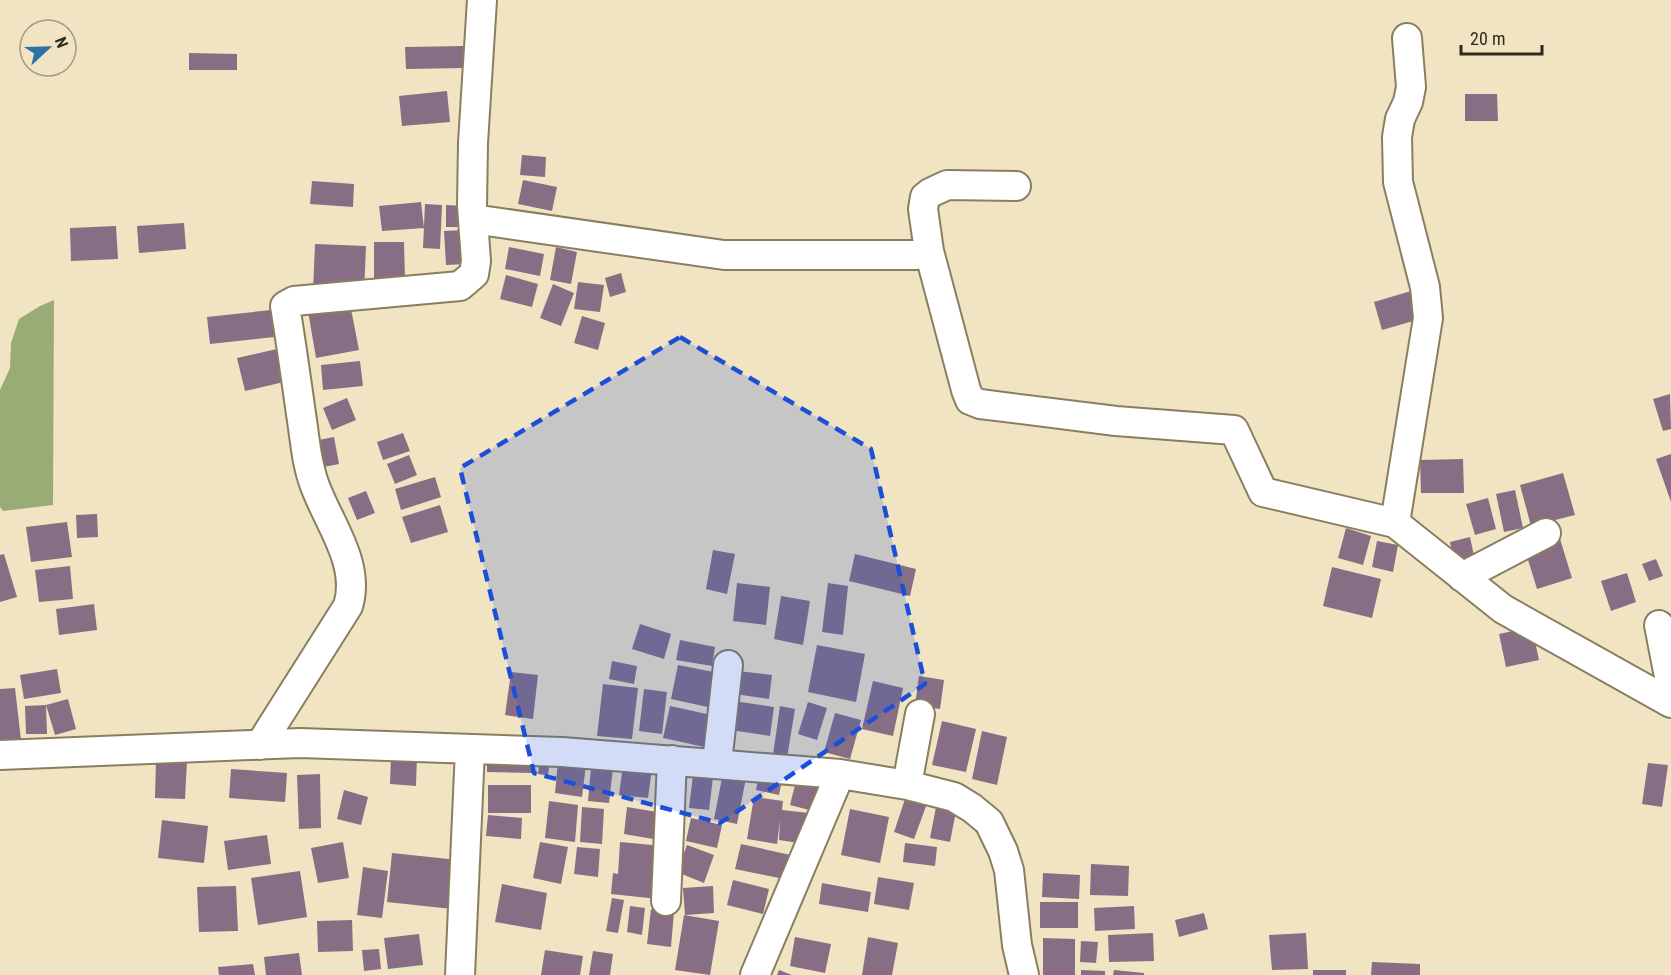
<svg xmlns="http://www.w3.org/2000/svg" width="1671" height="975" font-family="'Roboto Condensed',sans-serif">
<rect width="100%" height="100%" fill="#f1e4c3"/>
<path fill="#9aac76" d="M 54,300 L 53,505 L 3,511 L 0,507 L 0,390 L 10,368 L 11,343 L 19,319 L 40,306 Z"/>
<path fill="#876e84" d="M 465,46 L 465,68 L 406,69 L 405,47 Z
M 189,53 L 237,54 L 237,70 L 189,70 Z
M 447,91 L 450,122 L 402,126 L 399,96 Z
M 1465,94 L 1497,94 L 1498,121 L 1465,121 Z
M 522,155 L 546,157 L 545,177 L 520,175 Z
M 523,180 L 557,187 L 552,211 L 518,204 Z
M 312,181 L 354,184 L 353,207 L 310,204 Z
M 421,202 L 424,228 L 382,231 L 379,206 Z
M 425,204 L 442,205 L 440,249 L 423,248 Z
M 446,205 L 465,206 L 465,227 L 446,227 Z
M 184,223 L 186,249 L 139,253 L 137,226 Z
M 116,226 L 118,259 L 71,261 L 70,228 Z
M 465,230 L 467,264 L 446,265 L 444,231 Z
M 374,242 L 404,242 L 405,280 L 374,280 Z
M 315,244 L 366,246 L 364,293 L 313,291 Z
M 509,247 L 544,254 L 540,276 L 505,269 Z
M 556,247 L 577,252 L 571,284 L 550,280 Z
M 621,273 L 626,292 L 610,297 L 605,278 Z
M 506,275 L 538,284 L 532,307 L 500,299 Z
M 578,282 L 604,285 L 600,312 L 574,309 Z
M 553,284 L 574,293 L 561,326 L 540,318 Z
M 1411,291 L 1420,319 L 1382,330 L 1374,302 Z
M 350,304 L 359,350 L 316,358 L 308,311 Z
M 271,310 L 274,337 L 210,344 L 207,317 Z
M 582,316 L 605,323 L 598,350 L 574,343 Z
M 281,348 L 288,381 L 245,391 L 237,358 Z
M 360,361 L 363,386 L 323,390 L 321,365 Z
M 1670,394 L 1671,429 L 1663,431 L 1653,399 Z
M 347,398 L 356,420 L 332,430 L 323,408 Z
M 403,433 L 410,451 L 383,460 L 377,442 Z
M 334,437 L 339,464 L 314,469 L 308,442 Z
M 1671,454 L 1671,502 L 1656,459 Z
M 409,455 L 417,475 L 395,484 L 387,464 Z
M 1463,459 L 1464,493 L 1421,493 L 1420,460 Z
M 1563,473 L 1575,515 L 1531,526 L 1520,485 Z
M 435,477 L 441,497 L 401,510 L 395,489 Z
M 1515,490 L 1523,528 L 1504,532 L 1496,494 Z
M 366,491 L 375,513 L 357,520 L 348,498 Z
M 1488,498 L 1496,529 L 1475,535 L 1466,504 Z
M 440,505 L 448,532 L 411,543 L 402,517 Z
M 97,514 L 98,537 L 77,538 L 76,515 Z
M 67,522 L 72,557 L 31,562 L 26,527 Z
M 1346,528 L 1371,536 L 1363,565 L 1338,558 Z
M 1470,537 L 1475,560 L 1454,564 L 1450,542 Z
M 1560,539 L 1572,578 L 1537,589 L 1525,550 Z
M 1377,541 L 1398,545 L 1393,572 L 1372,567 Z
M 713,550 L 735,554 L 727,594 L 706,589 Z
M 4,554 L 17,597 L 0,602 L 0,555 Z
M 855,554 L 916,569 L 910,596 L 849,581 Z
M 1656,559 L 1663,576 L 1649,581 L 1642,564 Z
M 70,566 L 73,599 L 39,602 L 35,570 Z
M 1332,567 L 1381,579 L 1372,618 L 1323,606 Z
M 1627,573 L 1636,602 L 1611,611 L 1601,581 Z
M 737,583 L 770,587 L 766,625 L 733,621 Z
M 828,583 L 848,586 L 843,635 L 822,632 Z
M 781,596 L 810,601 L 803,645 L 774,639 Z
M 94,604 L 97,630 L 59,635 L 56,609 Z
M 640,624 L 671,634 L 664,659 L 632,649 Z
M 1532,627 L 1539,660 L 1506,667 L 1499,634 Z
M 680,640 L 715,647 L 712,666 L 676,660 Z
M 817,645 L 865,654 L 856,702 L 808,692 Z
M 612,661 L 637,666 L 634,684 L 609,679 Z
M 678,665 L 724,674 L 717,709 L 671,699 Z
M 57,669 L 61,693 L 24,699 L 20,675 Z
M 738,671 L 772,675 L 769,699 L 735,694 Z
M 511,672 L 538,675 L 533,719 L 505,715 Z
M 919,676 L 944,680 L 940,709 L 915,705 Z
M 873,681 L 903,688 L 893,736 L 862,729 Z
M 603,684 L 638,688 L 632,739 L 597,736 Z
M 15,688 L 21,740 L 0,742 L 0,689 Z
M 644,689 L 667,692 L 662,734 L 639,731 Z
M 68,699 L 76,729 L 55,735 L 46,705 Z
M 727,700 L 774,707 L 770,736 L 724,729 Z
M 808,702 L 827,708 L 817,740 L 798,734 Z
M 46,705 L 47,734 L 26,734 L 25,706 Z
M 670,706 L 716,716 L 709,748 L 663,738 Z
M 780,706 L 795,709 L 787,758 L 773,755 Z
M 835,713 L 861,720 L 850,759 L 824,752 Z
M 942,721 L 976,729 L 966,772 L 932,765 Z
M 982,731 L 1007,737 L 997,785 L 972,779 Z
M 487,750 L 532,751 L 532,773 L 487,772 Z
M 541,752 L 551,753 L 548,775 L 538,774 Z
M 391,755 L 417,756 L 416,786 L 390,784 Z
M 592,757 L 614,759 L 609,803 L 588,801 Z
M 156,760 L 187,761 L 185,799 L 155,798 Z
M 558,761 L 586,765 L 582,797 L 555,793 Z
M 1648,763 L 1668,765 L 1662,807 L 1642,804 Z
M 623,765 L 652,769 L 648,798 L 619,795 Z
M 231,769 L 287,773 L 285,802 L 229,798 Z
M 723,773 L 746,778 L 737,824 L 714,819 Z
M 798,773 L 825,780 L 817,812 L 790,805 Z
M 320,774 L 321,828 L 299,829 L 297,775 Z
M 693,775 L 713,777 L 709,810 L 689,808 Z
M 759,775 L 782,780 L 779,795 L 756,790 Z
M 488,785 L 531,785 L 531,813 L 488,813 Z
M 344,790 L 368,797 L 361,825 L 337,819 Z
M 908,790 L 929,798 L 914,839 L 894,832 Z
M 754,797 L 783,801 L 782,810 L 809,813 L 805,844 L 779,840 L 780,820 L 777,844 L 747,839 Z
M 549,801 L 578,805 L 575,842 L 545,838 Z
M 937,802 L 957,806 L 950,842 L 930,838 Z
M 582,807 L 604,809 L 602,844 L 580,842 Z
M 627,807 L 657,812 L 653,839 L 624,834 Z
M 850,809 L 889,817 L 880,863 L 841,855 Z
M 488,815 L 522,818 L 521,839 L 486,836 Z
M 691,818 L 722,825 L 717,848 L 686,841 Z
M 162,820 L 208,826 L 204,863 L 158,858 Z
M 267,835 L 271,864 L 228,870 L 224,841 Z
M 343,842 L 349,878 L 318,883 L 311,848 Z
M 540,842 L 568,847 L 561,884 L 533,878 Z
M 620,842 L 663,846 L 658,899 L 611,894 L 613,873 L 618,874 Z
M 905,843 L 937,847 L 935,866 L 903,862 Z
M 741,844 L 795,856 L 789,880 L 735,869 Z
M 687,845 L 714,855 L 704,883 L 677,872 Z
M 577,847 L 600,849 L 598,877 L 574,874 Z
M 392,853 L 458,860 L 452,909 L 387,902 Z
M 1091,864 L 1129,866 L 1128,896 L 1090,895 Z
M 363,867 L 388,871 L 382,918 L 357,915 Z
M 300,871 L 307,917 L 258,925 L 251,878 Z
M 1043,873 L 1080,875 L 1079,899 L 1042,897 Z
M 878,877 L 914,883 L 909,910 L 874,904 Z
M 733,880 L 769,889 L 763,914 L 727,905 Z
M 822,883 L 871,892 L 868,912 L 819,904 Z
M 502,884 L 547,893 L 541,930 L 495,922 Z
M 236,886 L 238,931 L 199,932 L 197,887 Z
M 713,886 L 714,913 L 685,915 L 683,888 Z
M 612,898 L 624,900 L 618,933 L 606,931 Z
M 1040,902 L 1078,902 L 1078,928 L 1040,928 Z
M 630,906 L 645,908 L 642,935 L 627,932 Z
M 1134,906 L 1135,929 L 1095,931 L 1094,908 Z
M 651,909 L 674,912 L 671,947 L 647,944 Z
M 1204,913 L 1208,929 L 1179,937 L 1175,920 Z
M 684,915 L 719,921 L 710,975 L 675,970 Z
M 352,920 L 353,951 L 318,952 L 317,921 Z
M 1153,933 L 1154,961 L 1109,962 L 1108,935 Z
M 1306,933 L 1308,969 L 1272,970 L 1269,935 Z
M 419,934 L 423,965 L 388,969 L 384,938 Z
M 795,937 L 831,944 L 825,973 L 790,966 Z
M 868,937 L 898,943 L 892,975 L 862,975 Z
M 1043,938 L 1075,939 L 1075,975 L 1043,975 Z
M 1081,941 L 1098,942 L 1096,963 L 1080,962 Z
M 379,949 L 381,969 L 364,971 L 362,950 Z
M 545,950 L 583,956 L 580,975 L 541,975 Z
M 593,951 L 613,954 L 610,975 L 589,975 Z
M 299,953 L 302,975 L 266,975 L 264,957 Z
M 1372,962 L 1420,964 L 1420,975 L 1371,975 Z
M 253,964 L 255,975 L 219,975 L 218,967 Z
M 779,970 L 792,975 L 777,975 Z
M 1081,970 L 1105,971 L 1105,975 L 1081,975 Z
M 1114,970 L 1144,973 L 1144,975 L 1113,975 Z
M 1313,970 L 1346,970 L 1346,975 L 1313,975 Z"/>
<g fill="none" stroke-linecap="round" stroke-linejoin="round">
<g stroke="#897e5f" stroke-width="32">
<path id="minor" d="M 1016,186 L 947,185 L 930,193 L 925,197 L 923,209 L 929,251 L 966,390 L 970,400 L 980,404 L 1116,421 L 1234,430 L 1263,492 L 1395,523 L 1503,609 L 1671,703
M 473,219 L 724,255 L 915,255 L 929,251
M 1395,523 L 1428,318 L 1425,287 L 1398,182 L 1397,137 L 1400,119 L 1408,102 L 1411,87 L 1407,38
M 1462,577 L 1546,533
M 1659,625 L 1671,687
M 260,745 L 348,606 C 361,564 329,524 315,486 C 306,463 305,438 301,414 C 296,378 291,342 285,306 L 294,301 L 460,286 L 474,274 L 476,261 L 472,206 L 473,143 L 482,0
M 0,755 L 300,743 L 562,752 L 840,774 L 907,785 L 954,797 L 972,808 L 989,822 L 1003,851 L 1009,870 L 1017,945 L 1024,975
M 717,763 L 728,665
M 907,785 L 920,714
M 666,901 L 672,760
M 460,975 L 470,749
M 755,975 L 840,774"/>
</g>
<use href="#minor" stroke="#fff" stroke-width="28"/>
</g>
<path fill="#1d4ed8" fill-opacity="0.2" stroke="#1d4ed8" stroke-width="4.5" stroke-dasharray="12 8" stroke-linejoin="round" d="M 680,337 L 871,449 L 925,684 L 720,823 L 534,773 L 460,468 Z"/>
<g transform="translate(48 48) rotate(68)"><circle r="28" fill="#f1e4c3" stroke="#a39a81" stroke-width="1.5"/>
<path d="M0-4.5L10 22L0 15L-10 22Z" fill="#2f70a6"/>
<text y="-9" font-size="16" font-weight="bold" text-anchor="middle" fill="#2f2a1d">N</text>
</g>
<path d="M1461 45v9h81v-9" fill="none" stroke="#2f2a1d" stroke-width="3"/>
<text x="1470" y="45" font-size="18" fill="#2f2a1d" stroke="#f1e4c3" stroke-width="4.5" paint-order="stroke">20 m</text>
</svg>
